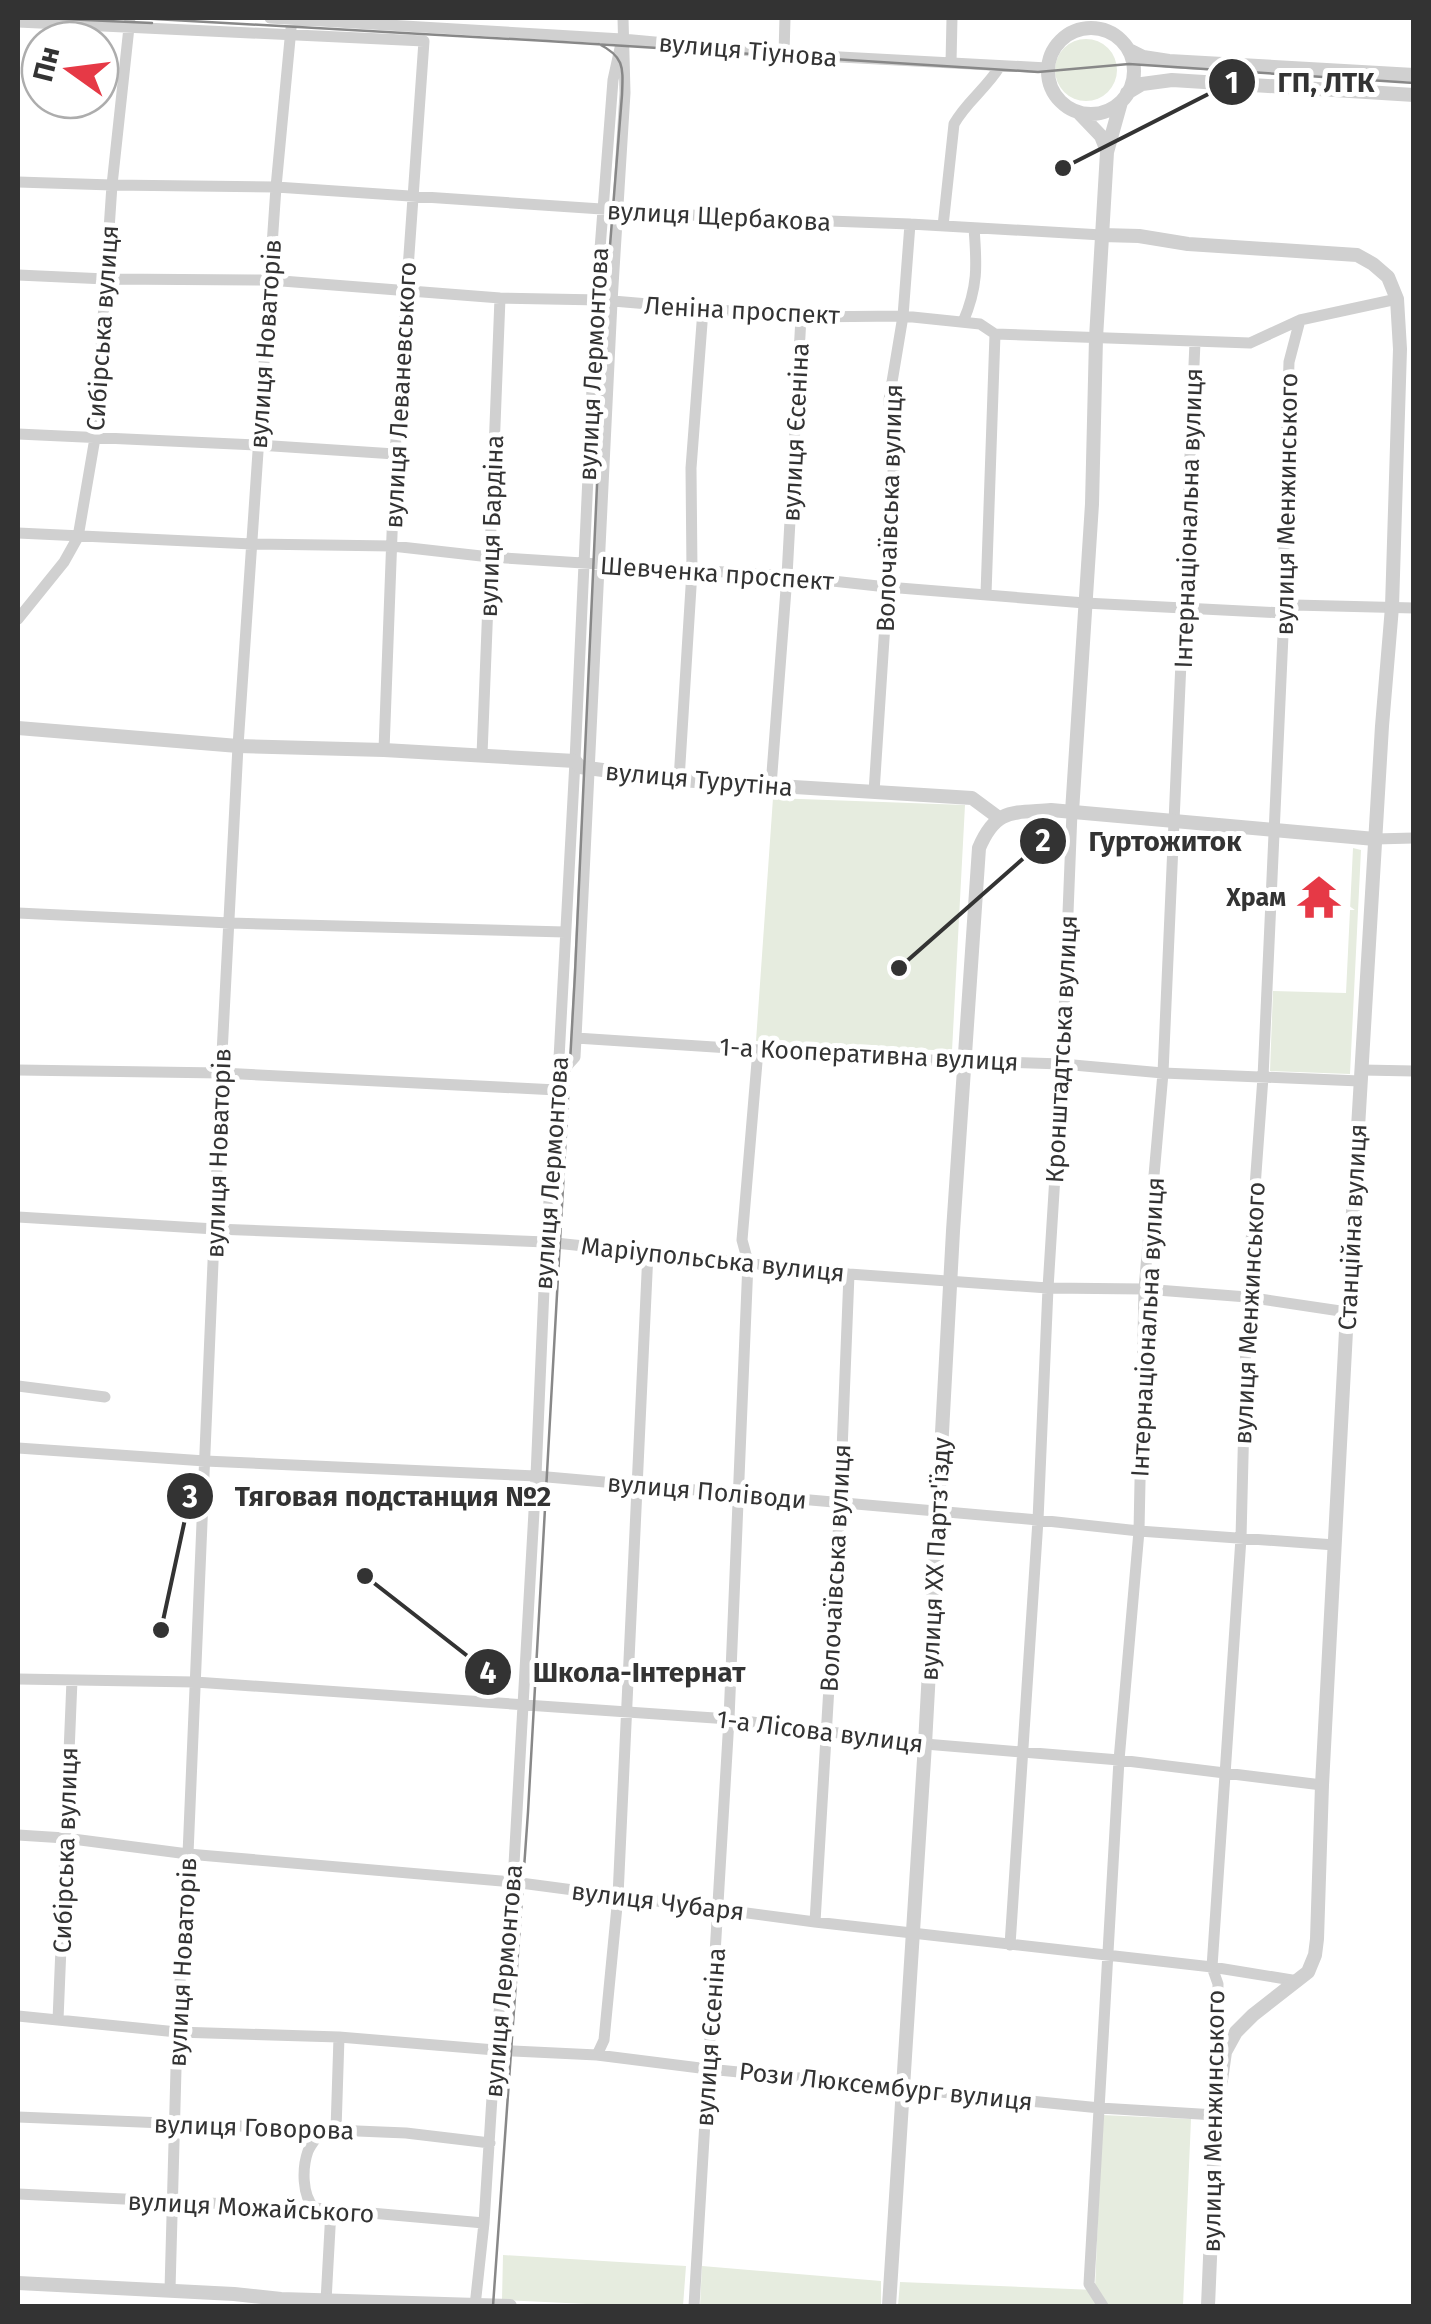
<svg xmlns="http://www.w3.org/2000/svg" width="1431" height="2324" font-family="'Fira Sans',sans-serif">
<rect width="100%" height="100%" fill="#fff"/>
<path fill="#e6ecdf" d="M1055 70a31 31 0 1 1 62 0a31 31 0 1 1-62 0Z
M 773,798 L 965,805 L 952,1051 L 756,1041 Z
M 1353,848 L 1361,850 L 1350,1074 L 1270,1071 L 1273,991 L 1346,993 Z
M 1102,2115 L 1191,2119 L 1183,2306 L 898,2306 L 900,2282 L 1095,2290 Z
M 503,2255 L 686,2266 L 683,2306 L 629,2306 L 502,2300 Z
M 702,2266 L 881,2281 L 881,2306 L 700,2306 Z"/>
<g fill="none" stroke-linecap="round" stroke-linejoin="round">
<path stroke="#d0d0d0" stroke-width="11" d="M 270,18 L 622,39 L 784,54 L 1047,68
M 18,22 L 424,41 L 395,454 L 384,750
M 784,54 L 785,18
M 951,63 L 952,18
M 18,182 L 112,185 L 276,187 L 721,217 L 910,224 L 1102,235
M 943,226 L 954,124 C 966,102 987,88 1000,66
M 18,275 L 106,279 L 269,280 L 500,298 L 601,300 L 801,317 L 903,316 L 980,324 L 995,334 L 1250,343 L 1300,320 L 1397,299
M 963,322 C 978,287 977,266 974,228
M 18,434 L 258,445 L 395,454
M 18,533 L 252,544 L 392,546 L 490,557 L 787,576 L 887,587 L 1085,603 L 1284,613 L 1294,605 L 1414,608
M 986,594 L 995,334
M 18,619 L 64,562 L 78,537 L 95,438 L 112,185 L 130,18
M 482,755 L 500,298
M 679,780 L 692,571 L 691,468 L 703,310
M 771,786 L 787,576 L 801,317
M 874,792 L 894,486 L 889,400 L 903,316 L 910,224
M 1375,839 L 1414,838
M 18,913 L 230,923 L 565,932
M 576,1038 L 612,302 L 625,93 L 623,18
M 18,1070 L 221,1073 L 557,1090
M 1362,1070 L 1414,1071
M 558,1076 L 575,1057 L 576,1038 L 900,1059 L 1062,1064 L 1163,1073 L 1360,1081
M 18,1217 L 215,1229 L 546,1242 L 849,1274 L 1048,1288 L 1144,1289 L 1247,1297 L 1347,1312
M 18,1386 L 105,1397
M 18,1448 L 205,1461 L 536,1476 L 1038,1520 L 1139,1531 L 1335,1545
M 18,1679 L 195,1682 L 729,1719 L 925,1744 L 1119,1760 L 1322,1785
M 18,1835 L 65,1838 L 188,1854 L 513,1882 L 815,1922 L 1212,1967 L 1298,1981
M 815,1922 L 840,1502 L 849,1274
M 1010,1945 L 1038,1520 L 1048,1288 L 1062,1064 L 1072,812
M 18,2016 L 177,2032 L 339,2037 L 495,2050 L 597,2055 L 708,2069 L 1100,2108 L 1216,2115 L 1216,2110
M 58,2020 L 72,1680
M 597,2055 L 604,2040 L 618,1896 L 648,1252
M 1217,2072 L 1218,1984 L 1212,1967 L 1241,1538 L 1247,1297 L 1263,1077 L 1284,613 L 1284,519 L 1289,362 L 1300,320
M 18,2117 L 406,2133 L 490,2143
M 336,2130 L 339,2037
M 18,2194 L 314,2208 L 484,2223
M 314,2208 C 302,2195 302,2168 308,2151 C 311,2144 318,2136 322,2130
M 170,2290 L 177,2032 L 188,1854 L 221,1073 L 238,746 L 276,187 L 292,18
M 326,2301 L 331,2210
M 475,2306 L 484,2223 L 495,2050 L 513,1882 L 536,1476 L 546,1242 L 558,1077 L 575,761 L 596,301 L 613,80 L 622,39
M 694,2306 L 729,1719 L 748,1262 L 742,1240 L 758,1050
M 1103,2306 L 1089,2284 L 1119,1760 L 1139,1531 L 1144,1289 L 1163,1073 L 1195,342"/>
<path stroke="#d0d0d0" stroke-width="14" d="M1048 71a43 43 0 1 1 86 0a43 43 0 1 1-86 0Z
M 1129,50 L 1143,57 L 1169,61 L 1414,75
M 1127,93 L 1142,84 L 1172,80 L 1414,95
M 1079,113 L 1101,136 L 1107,151
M 1102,235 L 1139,236 L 1188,244 L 1357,255 L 1373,264 L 1388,277 L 1397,299 L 1400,349 L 1392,607 L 1382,726 L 1347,1312 L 1322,1785 L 1317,1939 L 1315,1955 L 1308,1972 L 1253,2015 L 1236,2032 L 1225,2052 L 1216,2115 L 1208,2306
M 18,728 L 238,746 L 384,750 L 575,761 L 580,767 L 679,780 L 972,798 L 999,818
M 1072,812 L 1092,504 L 1096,338 L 1107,152 L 1121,102
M 18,2283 L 234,2294 L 281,2299 L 510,2306
M 889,2306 L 925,1744 L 953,1231 L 979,848 C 996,808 1012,813 1051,810 L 1375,839"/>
<path stroke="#888" stroke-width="2.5" d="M 42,18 L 152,23
M 137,18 L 547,41 L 1038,72 L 1129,64 L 1414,83
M 493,2306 L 528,1812 L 575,973 L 605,308 L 622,95 C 623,68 625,57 599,44"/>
</g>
<defs>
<g id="temple-bare" transform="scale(3.45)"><path d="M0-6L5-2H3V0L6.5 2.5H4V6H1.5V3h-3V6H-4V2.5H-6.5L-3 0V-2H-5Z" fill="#e63946" stroke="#fff" stroke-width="2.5" paint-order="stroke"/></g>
</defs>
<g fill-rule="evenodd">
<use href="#temple-bare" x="1319" y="897"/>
</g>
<g text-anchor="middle" stroke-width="10" stroke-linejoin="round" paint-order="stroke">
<g font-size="25" fill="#333" stroke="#fff">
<text transform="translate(748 50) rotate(5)" y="9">вулиця Тіунова</text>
<text transform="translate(719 216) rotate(3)" y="9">вулиця Щербакова</text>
<text transform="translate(742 310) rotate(3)" y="9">Леніна проспект</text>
<text transform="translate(102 328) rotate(-86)" y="9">Сибірська вулиця</text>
<text transform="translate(265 344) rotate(-86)" y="9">вулиця Новаторів</text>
<text transform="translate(593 364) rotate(-87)" y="9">вулиця Лермонтова</text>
<text transform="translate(400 395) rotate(-87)" y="9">вулиця Леваневського</text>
<text transform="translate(795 432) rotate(-87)" y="9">вулиця Єсеніна</text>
<text transform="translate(1286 504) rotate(-89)" y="9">вулиця Менжинського</text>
<text transform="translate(889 508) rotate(-88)" y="9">Волочаївська вулиця</text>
<text transform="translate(1188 518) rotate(-88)" y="9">Інтернаціональна вулиця</text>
<text transform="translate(491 526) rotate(-88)" y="9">вулиця Бардіна</text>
<text transform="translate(717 573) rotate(4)" y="9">Шевченка проспект</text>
<text transform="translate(699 779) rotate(5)" y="9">вулиця Турутіна</text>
<text transform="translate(1061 1049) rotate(-87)" y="9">Кронштадтська вулиця</text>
<text transform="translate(869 1054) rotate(3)" y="9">1-а Кооперативна вулиця</text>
<text transform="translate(218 1153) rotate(-88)" y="9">вулиця Новаторів</text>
<text transform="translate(551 1173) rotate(-86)" y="9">вулиця Лермонтова</text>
<text transform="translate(1352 1227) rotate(-87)" y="9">Станційна вулиця</text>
<text transform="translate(713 1259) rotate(6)" y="9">Маріупольська вулиця</text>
<text transform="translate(1249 1313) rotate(-87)" y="9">вулиця Менжинського</text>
<text transform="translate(1147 1327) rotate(-87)" y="9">Інтернаціональна вулиця</text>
<text transform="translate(707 1491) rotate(5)" y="9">вулиця Поліводи</text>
<text transform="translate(935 1559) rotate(-87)" y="9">вулиця XX Партз'їзду</text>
<text transform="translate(835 1568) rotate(-87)" y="9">Волочаївська вулиця</text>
<text transform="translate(820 1731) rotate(7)" y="9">1-а Лісова вулиця</text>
<text transform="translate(65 1850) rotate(-88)" y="9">Сибірська вулиця</text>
<text transform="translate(658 1901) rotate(7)" y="9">вулиця Чубаря</text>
<text transform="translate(182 1962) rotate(-87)" y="9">вулиця Новаторів</text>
<text transform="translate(503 1981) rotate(-85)" y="9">вулиця Лермонтова</text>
<text transform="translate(710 2037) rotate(-86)" y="9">вулиця Єсеніна</text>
<text transform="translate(886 2086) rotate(6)" y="9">Рози Люксембург вулиця</text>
<text transform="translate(1213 2121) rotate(-89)" y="9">вулиця Менжинського</text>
<text transform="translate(254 2127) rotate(2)" y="9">вулиця Говорова</text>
<text transform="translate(251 2207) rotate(3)" y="9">вулиця Можайського</text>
</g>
<g font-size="25" font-weight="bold" fill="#333" stroke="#fff" text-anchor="end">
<text x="1286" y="906">Храм</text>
</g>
</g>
<path fill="none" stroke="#333" stroke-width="4" d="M1063 168L1232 82M899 968L1043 841M161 1630L190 1496M365 1576L488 1672"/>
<g fill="#333" stroke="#fff" stroke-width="4">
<circle cx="1063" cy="168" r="10"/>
<circle cx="899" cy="968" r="10"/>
<circle cx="161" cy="1630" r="10"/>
<circle cx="365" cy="1576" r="10"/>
<circle cx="1232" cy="82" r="25"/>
<circle cx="1043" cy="841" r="25"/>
<circle cx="190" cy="1496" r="25"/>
<circle cx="488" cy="1672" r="25"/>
</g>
<g font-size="30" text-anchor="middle" font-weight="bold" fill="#fff">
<text x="1232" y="93">1</text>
<text x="1043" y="851">2</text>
<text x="190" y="1507">3</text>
<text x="488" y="1683">4</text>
</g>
<g font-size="28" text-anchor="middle" font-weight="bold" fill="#333" stroke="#fff" stroke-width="10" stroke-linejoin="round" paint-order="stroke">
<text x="1326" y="92">ГП, ЛТК</text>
<text x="1165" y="851">Гуртожиток</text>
<text x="393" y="1506">Тяговая подстанция №2</text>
<text x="639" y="1682">Школа-Інтернат</text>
</g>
<rect width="1431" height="2324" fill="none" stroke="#333333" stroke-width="40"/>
<g transform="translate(70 70) rotate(284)"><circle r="48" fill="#ffffff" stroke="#adadad" stroke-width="2.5"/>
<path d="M0-8L18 38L0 25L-18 38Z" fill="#e63946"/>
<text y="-15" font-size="28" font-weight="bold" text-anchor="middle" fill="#333333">Пн</text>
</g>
</svg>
